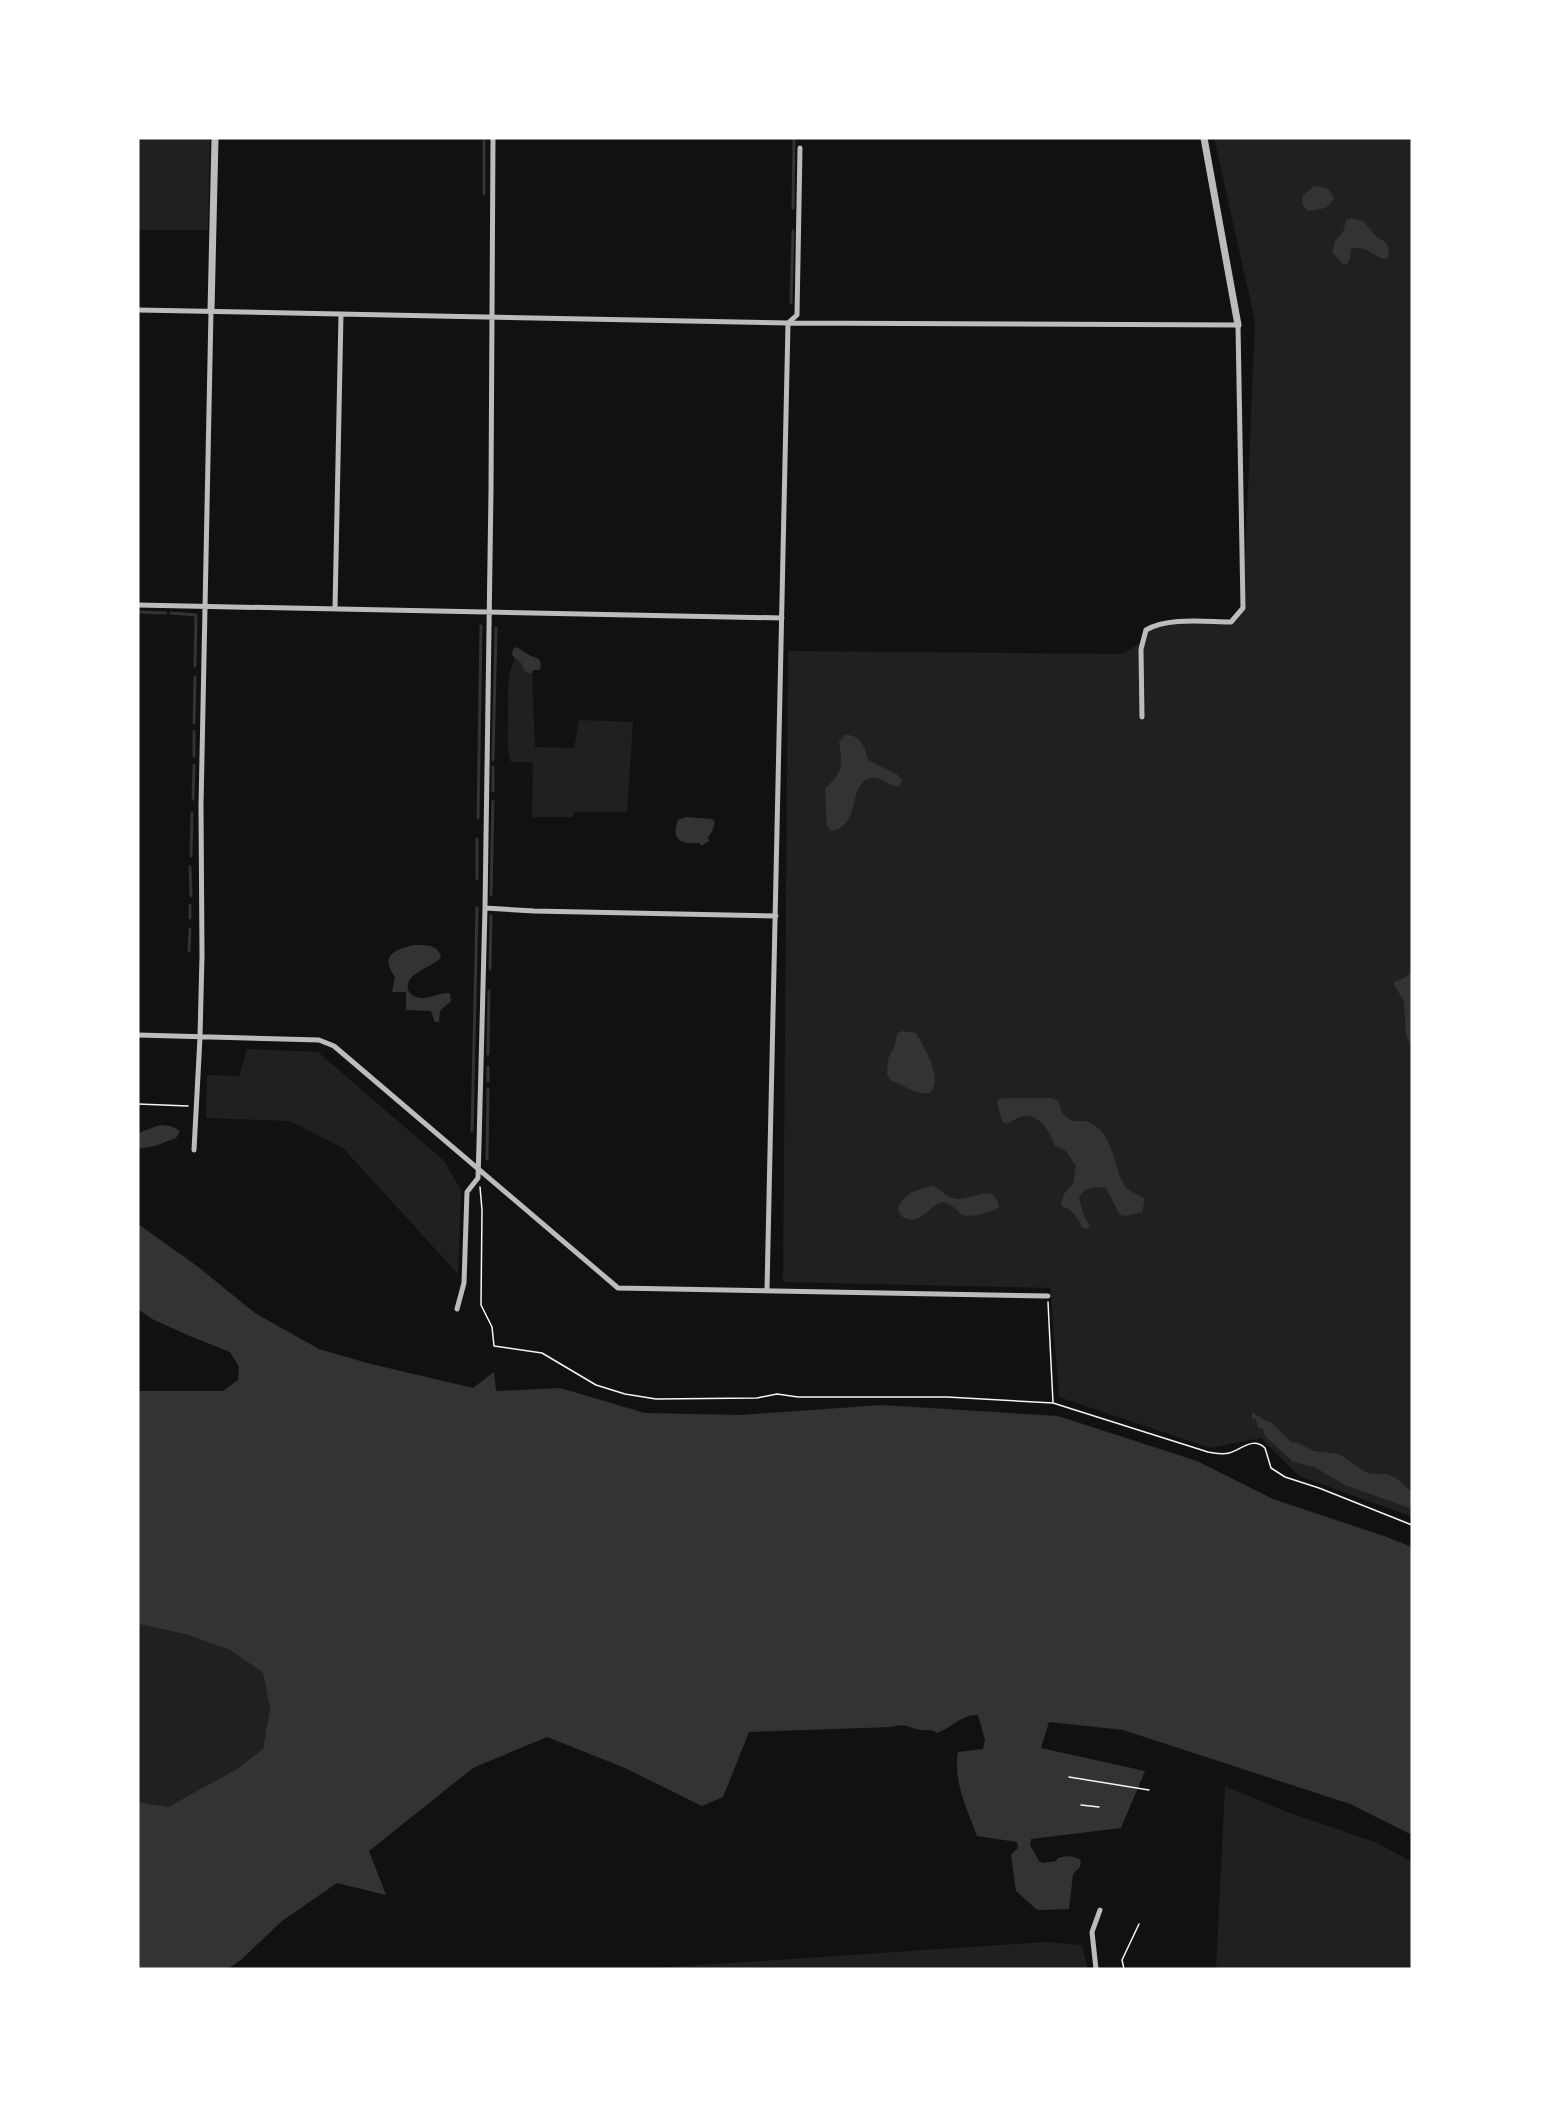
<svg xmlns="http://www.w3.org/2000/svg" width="1550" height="2107" font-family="'Sofia Sans Condensed',sans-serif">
<rect width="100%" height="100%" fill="#111"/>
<path fill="#202020" d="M 138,138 L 210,138 L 208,230 L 138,230 Z
M 1214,138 L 1412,138 L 1412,1517 L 1299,1476 L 1261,1438 L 1210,1448 L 1059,1397 L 1050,1288 L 783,1282 L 788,651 L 1122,654 L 1142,642 L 1146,630 L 1156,624 L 1231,621 L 1243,608 L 1255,321 Z
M 515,658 L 521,663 L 524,671 L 532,674 L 535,747 L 574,748 L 579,720 L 633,722 L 627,812 L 574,812 L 573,817 L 532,817 L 533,762 L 511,762 C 506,746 508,731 508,714 C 508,695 506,676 515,658 Z
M 247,1049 L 318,1052 L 444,1161 L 461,1190 L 458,1274 L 343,1148 L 290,1121 L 206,1118 L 207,1075 L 239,1076 Z
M 138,1624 L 185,1634 L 230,1650 L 263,1673 L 270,1708 L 263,1749 L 235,1770 L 168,1807 L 138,1802 Z
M 1225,1786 L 1290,1813 L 1375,1842 L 1412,1862 L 1412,1969 L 1216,1969 Z
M 1046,1942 L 1082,1945 L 1088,1969 L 641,1969 Z"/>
<path fill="#333" d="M 1314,186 C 1325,186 1331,189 1334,199 L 1326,208 L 1308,211 L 1302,204 L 1303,195 Z
M 1351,218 L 1363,221 L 1376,236 L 1385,242 L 1389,248 L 1388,257 L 1384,259 C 1371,255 1366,245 1351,249 L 1350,259 L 1347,264 L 1344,265 L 1332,252 L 1335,241 L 1343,232 L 1346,220 Z
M 517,647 L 529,655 L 539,659 L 541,664 L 540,670 L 533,670 L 532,674 L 524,671 L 521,663 L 512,655 L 513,649 Z
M 845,735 C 860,734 865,746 868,760 L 898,775 L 903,781 L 898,786 C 888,786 881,776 871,778 C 847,783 862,827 831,831 L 827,826 L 825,788 C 843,774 843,763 839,742 Z
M 686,817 L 712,819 L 715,822 L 712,832 L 708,837 L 709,841 L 701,846 L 700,843 C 683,844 670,842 678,820 Z
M 414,945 C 427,945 438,944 441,958 C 433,965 421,969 413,976 C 402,986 409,998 422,998 C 432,998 440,992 450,993 L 451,1001 L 440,1011 L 439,1022 L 435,1022 L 431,1011 L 406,1010 L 406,992 L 392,992 L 395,977 C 380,956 393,950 414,945 Z
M 1412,971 L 1412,1049 L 1406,1035 L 1404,1001 L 1394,985 L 1394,982 L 1406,977 Z
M 901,1031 L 916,1033 C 924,1048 944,1078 930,1093 C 914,1095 905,1085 891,1081 L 887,1074 L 888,1059 L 895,1045 L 897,1034 Z
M 1006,1098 L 1052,1098 L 1058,1101 L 1062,1113 L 1071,1121 C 1077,1122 1083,1120 1089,1122 C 1113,1133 1113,1163 1123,1183 C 1128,1193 1138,1193 1145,1199 L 1142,1212 L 1127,1216 L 1120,1215 L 1106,1188 C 1095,1186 1084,1187 1079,1198 L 1084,1216 L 1090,1227 L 1086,1229 L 1082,1228 C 1079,1220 1072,1208 1063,1207 L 1061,1204 L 1064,1194 L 1073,1184 L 1076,1166 L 1066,1151 L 1055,1146 C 1050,1132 1039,1111 1020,1117 C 1014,1119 1012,1122 1006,1124 L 1002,1121 L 997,1102 L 999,1099 Z
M 160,1125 L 171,1126 L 180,1131 L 176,1138 L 155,1146 L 138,1149 L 138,1133 Z
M 932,1186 C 940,1188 944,1195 953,1198 C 970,1204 992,1179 999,1206 C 995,1212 970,1218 963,1215 C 959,1213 960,1212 956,1209 C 953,1206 947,1204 943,1202 C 925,1207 922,1228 901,1216 L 898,1209 C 901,1195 919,1188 932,1186 Z
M 138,1224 L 197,1266 L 255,1313 L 319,1349 L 367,1363 L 473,1388 L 494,1372 L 496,1391 L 560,1388 L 645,1413 L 741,1415 L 882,1405 L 1058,1416 L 1197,1461 L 1273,1499 L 1387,1537 L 1412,1547 L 1412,1835 L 1350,1804 L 1123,1730 L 1049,1722 L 1041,1748 L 1145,1771 L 1121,1828 L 1031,1839 L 1030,1845 L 1039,1861 L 1043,1863 L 1056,1861 L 1058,1858 C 1067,1856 1072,1855 1081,1860 L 1080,1867 L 1073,1874 L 1069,1909 L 1040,1910 L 1036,1909 L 1016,1891 L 1011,1855 L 1018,1848 L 1017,1842 L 977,1836 C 967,1809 953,1781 958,1752 L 983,1749 L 985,1740 L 978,1715 C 962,1714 951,1728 937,1733 C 930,1729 929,1731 922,1730 C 909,1729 907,1722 892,1727 L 749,1732 L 723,1797 L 702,1806 L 625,1768 L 547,1737 L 473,1768 L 369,1851 L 386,1895 L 337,1883 L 282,1921 L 242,1959 L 228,1969 L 138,1969 L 138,1802 L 168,1807 L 235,1770 L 263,1749 L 270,1708 L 263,1673 L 230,1650 L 185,1634 L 138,1624 L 138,1391 L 223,1391 L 238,1380 L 239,1367 L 230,1352 L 192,1337 L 152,1319 L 138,1309 Z
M 1252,1412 L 1266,1421 L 1271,1422 L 1291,1442 L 1298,1443 L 1314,1451 L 1339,1454 L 1362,1470 L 1371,1474 L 1387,1474 L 1399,1480 L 1412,1493 L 1412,1509 L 1345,1485 L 1314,1467 L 1293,1462 L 1265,1436 L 1263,1429 L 1258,1428 L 1256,1419 L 1252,1419 Z"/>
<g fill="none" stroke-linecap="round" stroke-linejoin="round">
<path stroke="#333" stroke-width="3" d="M 484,194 L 484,138
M 793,208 L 794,138
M 791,303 L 793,231
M 138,612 L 166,613
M 171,613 L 196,615 L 195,666
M 194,723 L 195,677
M 194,756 L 194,731
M 493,760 L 496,628
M 493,791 L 493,767
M 193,799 L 194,765
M 478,818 L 481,626
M 191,856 L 192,813
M 190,867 L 191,896
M 477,879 L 477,839
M 491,895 L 493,801
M 190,918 L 190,905
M 189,951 L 190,929
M 490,969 L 491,916
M 488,1054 L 489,991
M 488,1081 L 488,1067
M 472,1131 L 477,908
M 487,1159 L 488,1089"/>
<path stroke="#f5f5f5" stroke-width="1.5" d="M 138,1104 L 188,1106
M 480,1187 L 482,1210 L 481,1305 L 492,1327 L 494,1346 L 542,1353 L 596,1385 L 625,1394 L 656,1399 L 757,1398 L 777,1394 L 798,1397 L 947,1397 L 1053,1403 L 1208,1452 C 1215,1453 1222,1455 1229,1453 C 1241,1450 1253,1436 1265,1448 L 1271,1468 L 1285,1477 L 1319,1488 L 1412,1525
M 1048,1302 L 1053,1403
M 1069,1777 L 1149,1790
M 1081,1805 L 1099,1807
M 1124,1969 L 1122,1960 L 1139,1924"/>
<path stroke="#bcbcbc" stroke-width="5" d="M 138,310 L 788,323 L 1238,325 L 1243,608 L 1231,622 C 1206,622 1168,617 1146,630 L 1141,649 L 1142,717
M 138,605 L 782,618
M 335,609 L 341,314
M 485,908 L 534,911 L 776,916
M 138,1035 L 319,1040 L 334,1046 L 618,1288 L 1048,1296
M 194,1150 L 200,1037 L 202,956 L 201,806 L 211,311
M 767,1290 L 788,323 L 797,315 L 800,148
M 457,1309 L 464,1283 L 467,1192 L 478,1178 L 479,1144 L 485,908 L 491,490 L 493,138
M 1096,1969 L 1092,1932 L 1100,1910"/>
<path stroke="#bcbcbc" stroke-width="7" d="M 1204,138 L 1238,325
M 211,311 L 215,138"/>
</g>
<rect width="1550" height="2107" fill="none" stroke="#ffffff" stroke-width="279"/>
</svg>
